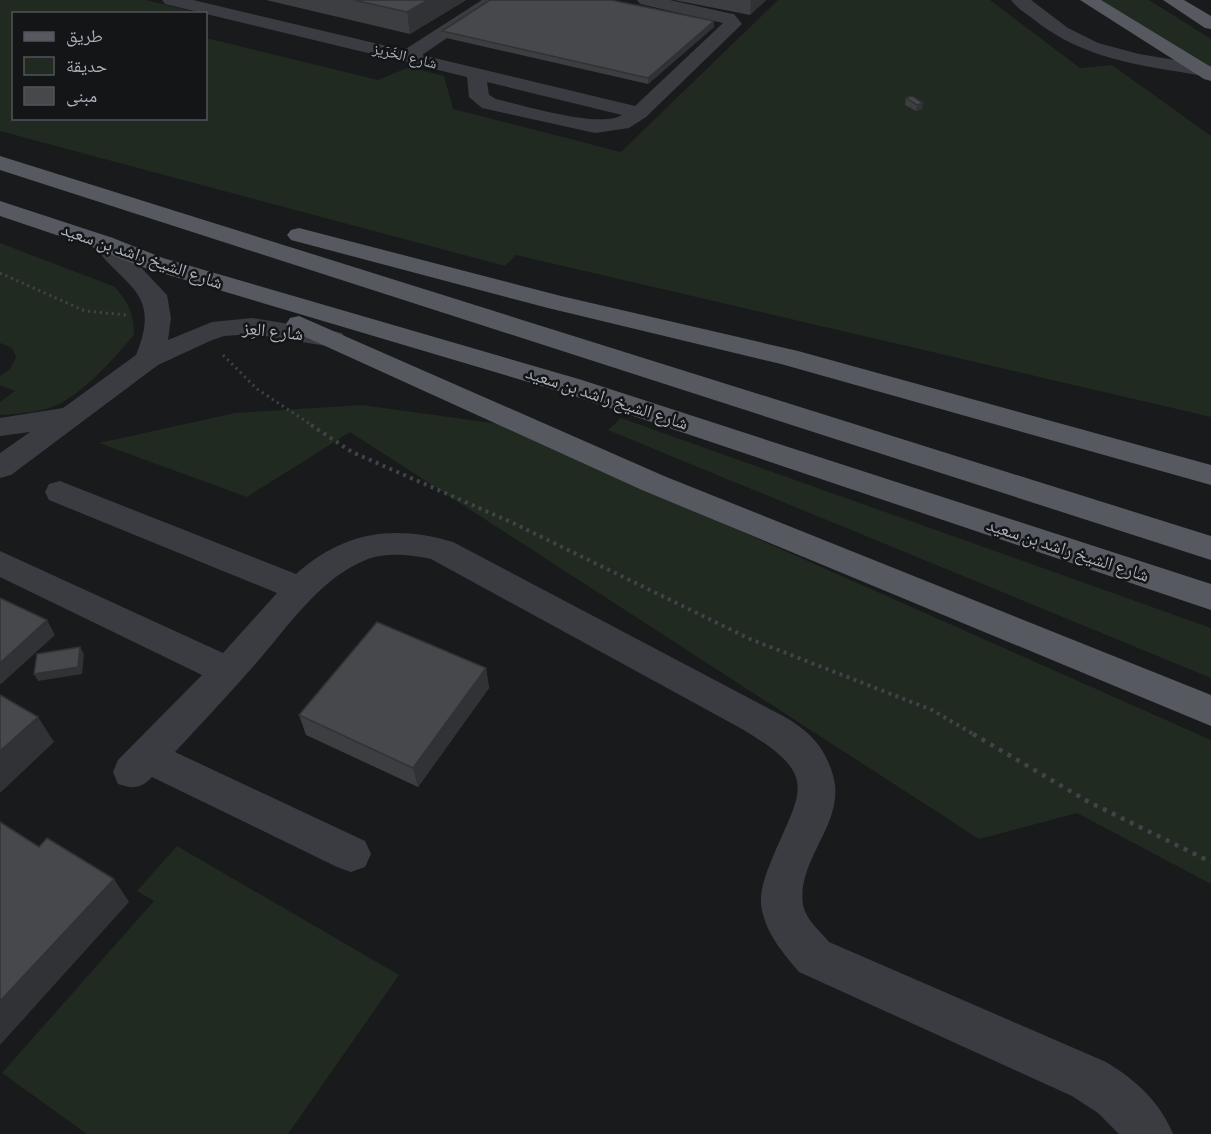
<svg xmlns="http://www.w3.org/2000/svg" width="1211" height="1134" font-family="'PT Sans Narrow','Noto Naskh Arabic',sans-serif">
<rect width="100%" height="100%" fill="#191a1c"/>
<path fill="#212a21" d="M 0,0 L 146,0 L 199,13 L 14,14 L 14,118 L 206,118 L 206,38 L 378,80 L 409,67 L 444,76 L 453,109 L 621,152 L 778,0 L 990,0 L 1080,68 L 1112,65 L 1211,136 L 1211,417 L 516,255 L 505,266 L 0,131 Z
M 1099,0 L 1149,0 L 1211,39 L 1211,69 Z
M 0,243 L 115,287 C 128,302 134,314 134,335 C 113,359 91,385 63,402 C 46,412 20,414 0,415 L 0,402 L 15,391 L 0,385 L 0,376 L 10,369 L 16,357 L 12,348 L 0,343 Z
M 362,405 L 499,424 L 1211,740 L 1211,884 L 1077,813 L 979,839 L 350,432 L 247,497 L 99,443 L 235,413 Z
M 621,418 L 1211,628 L 1211,678 L 608,430 Z
M 177,846 L 399,975 L 288,1134 L 87,1134 L 2,1073 L 154,901 L 137,891 Z"/>
<g fill="none" stroke-linecap="round" stroke-linejoin="round">
<path stroke="#404348" stroke-width="3" stroke-dasharray="2 4" stroke-linecap="butt" d="M 0,273 L 85,311 L 127,315
M 223,355 L 257,389 L 313,426"/>
<path stroke="#404348" stroke-width="4" stroke-dasharray="3 4.5" stroke-linecap="butt" d="M 311,425 L 352,452 L 513,523 L 750,639 L 932,710 L 975,735"/>
<path stroke="#404348" stroke-width="4.5" stroke-dasharray="4 6" stroke-linecap="butt" d="M 973,734 L 1089,802 L 1211,862"/>
<path fill="#3a3c41" fill-rule="evenodd" d="M 162,0 L 193,0 L 404,50 L 482,0 L 503,0 L 422,55 L 635,106 L 723,23 L 640,4 L 637,0 L 670,0 L 728,13 L 734,14 L 742,24 L 646,117 L 629,128 L 595,133 L 482,108 L 469,97 L 467,77 L 165,4 ZM 487,82 L 622,115 C 600,129 523,105 496,99 L 489,95 Z
M 1011,0 L 1031,0 L 1068,28 L 1098,43 L 1139,54 L 1211,66 L 1211,74 L 1204,76 C 1141,65 1083,60 1032,18 C 1025,13 1016,7 1011,0 Z
M 104,236 L 113,238 L 167,295 L 171,318 L 168,340 L 212,322 L 252,318 L 333,331 L 342,333 L 346,339 L 342,345 L 333,347 L 252,334 L 224,336 L 210,341 L 158,365 L 11,475 L 0,478 L 0,453 L 30,432 L 0,436 L 0,418 L 63,408 L 136,355 C 163,290 122,287 92,243 L 95,238 Z
M 60,481 L 296,574 C 343,532 393,524 453,542 L 783,716 C 806,729 822,743 831,769 C 851,820 796,856 803,905 C 806,920 820,931 829,942 L 1106,1062 C 1136,1080 1160,1102 1173,1134 L 1119,1134 L 1098,1113 L 1072,1096 L 799,972 C 782,952 764,931 761,904 C 760,891 765,876 770,864 C 800,790 823,777 742,729 L 431,559 C 411,555 388,552 368,559 C 321,577 290,624 258,661 C 231,692 203,722 175,752 L 365,841 L 371,854 L 365,867 L 351,872 L 337,867 L 152,777 C 141,789 132,789 118,784 L 113,772 L 118,760 L 202,675 L 0,577 L 0,551 L 223,653 L 277,593 L 49,500 L 45,492 L 49,484 Z"/>
<path fill="#565960" fill-rule="evenodd" d="M 1080,0 L 1101,0 L 1211,67 L 1211,81 L 1204,79 Z
M 1163,0 L 1184,0 L 1211,16 L 1211,29 L 1205,28 Z
M 0,156 L 1211,536 L 1211,560 L 0,170 Z
M 0,201 L 113,238 L 163,258 L 582,380 L 1211,584 L 1211,610 L 562,392 L 145,268 L 95,248 L 0,216 Z
M 299,228 L 561,296 L 798,351 L 1211,465 L 1211,485 L 781,364 L 548,308 L 291,240 L 287,235 L 291,230 Z
M 299,316 L 664,476 L 1211,695 L 1211,726 L 642,490 L 290,330 L 286,324 L 290,318 Z"/>
</g>
<path fill="#3c3e41" d="M 266,0 L 466,0 L 410,34 Z
M 674,0 L 766,0 L 750,15 Z
M 714,27 L 648,84 L 442,37 L 442,31 Z
M 906,98 L 923,103 L 922,109 L 916,111 L 905,105 Z
M 486,668 L 489,688 L 418,787 L 306,735 L 299,715 Z"/>
<path fill="#313235" d="M 428,0 L 466,0 L 410,34 L 407,12 Z
M 751,0 L 766,0 L 750,15 Z
M 714,21 L 714,27 L 648,84 L 648,78 Z
M 923,103 L 922,109 L 916,111 L 917,105 Z
M 47,620 L 55,635 L 1,684 L 0,683 L 0,663 Z
M 80,647 L 84,654 L 82,674 L 38,681 L 34,674 Z
M 486,668 L 489,688 L 418,787 L 413,768 Z
M 38,717 L 54,742 L 0,793 L 0,751 Z
M 114,879 L 129,902 L 0,1045 L 0,1001 Z"/>
<path fill="#46484c" stroke="#313235" stroke-width="1.5" d="M 354,0 L 428,0 L 407,12 Z
M 490,0 L 611,0 L 714,21 L 648,78 L 442,31 Z
M 912,96 L 923,103 L 917,105 L 906,98 Z
M 0,598 L 47,620 L 0,663 Z
M 377,622 L 486,668 L 413,768 L 299,715 Z
M 80,647 L 78,667 L 34,674 L 37,654 Z
M 0,695 L 38,717 L 0,751 Z
M 0,822 L 39,847 L 47,838 L 114,879 L 0,1001 Z"/>
<g text-anchor="middle" stroke-width="5" stroke-linejoin="round" paint-order="stroke">
<g font-size="15" fill="#acb2bc" stroke="#141517">
<text transform="translate(405 56) rotate(14)" y="5">شارع الخّرَيز</text>
</g>
<g font-size="18" fill="#acb2bc" stroke="#141517">
<text transform="translate(142 256) rotate(19)" y="6">شارع الشيخ راشد بن سعيد</text>
<text transform="translate(273 331) rotate(6)" y="6">شارع العِز</text>
<text transform="translate(607 398) rotate(18)" y="6">شارع الشيخ راشد بن سعيد</text>
<text transform="translate(1068 550) rotate(18)" y="6">شارع الشيخ راشد بن سعيد</text>
</g>
</g>
<rect x="12" y="12" width="195" height="108" fill="#141517" stroke="#515459" stroke-width="1.5"/>
<rect x="24" y="32" width="30" height="9" fill="#565960" stroke="#515459" stroke-width="1.5"/>
<text x="66" y="42" font-size="18" fill="#acb2bc">طريق</text>
<rect x="24" y="57" width="30" height="18" fill="#212a21" stroke="#515459" stroke-width="1.5"/>
<text x="66" y="72" font-size="18" fill="#acb2bc">حديقة</text>
<rect x="24" y="87" width="30" height="18" fill="#46484c" stroke="#515459" stroke-width="1.5"/>
<text x="66" y="102" font-size="18" fill="#acb2bc">مبنى</text>
</svg>
